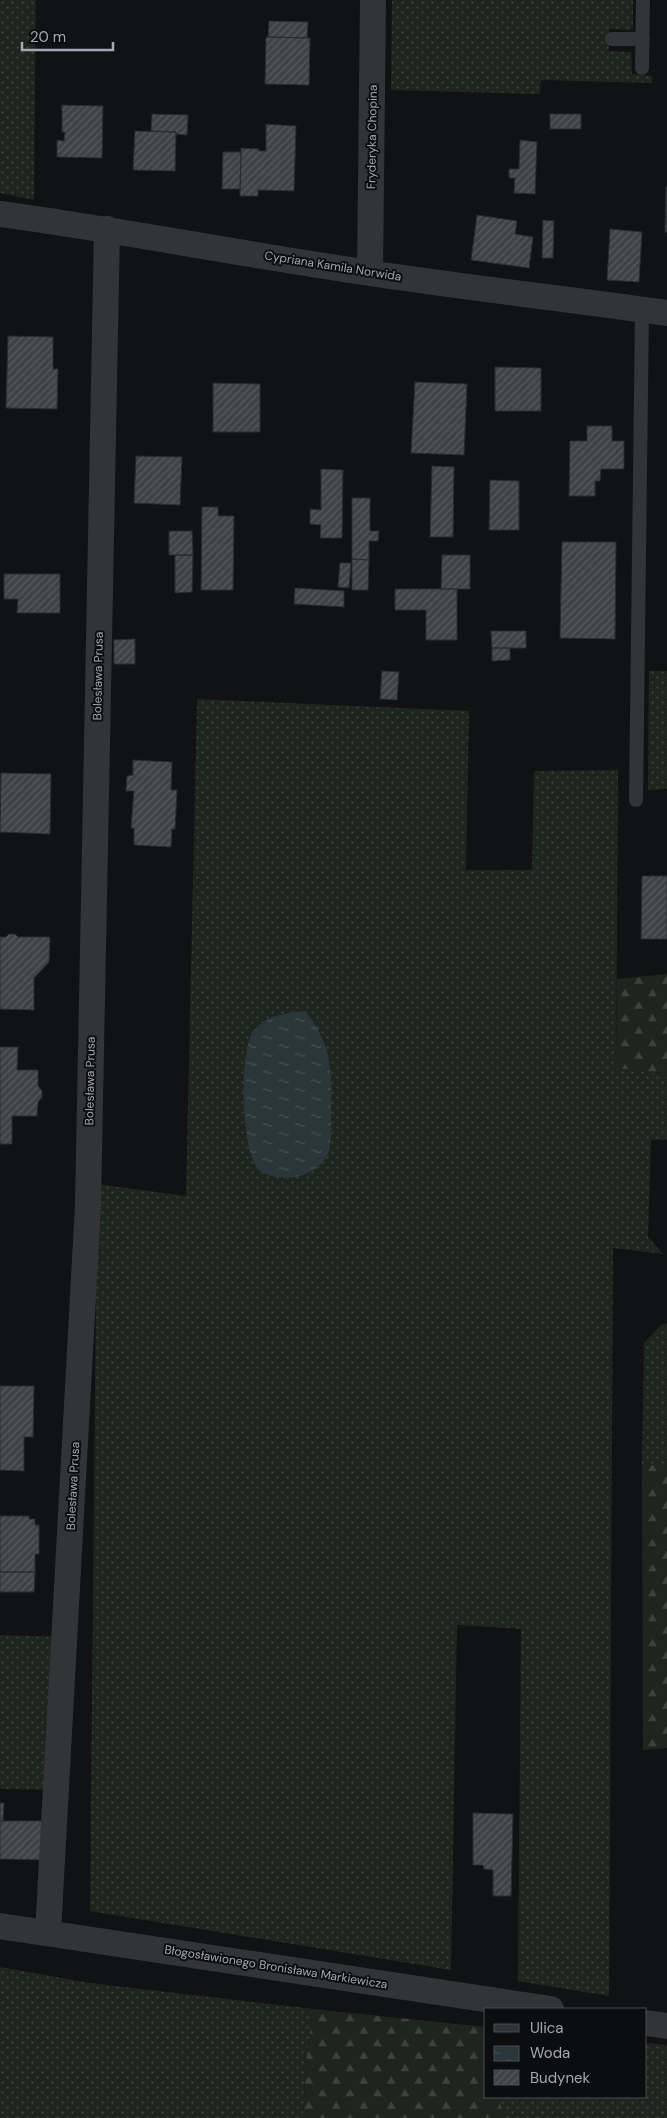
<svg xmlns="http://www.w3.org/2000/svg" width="667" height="2118" font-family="'DM Sans',sans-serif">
<defs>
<pattern id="grass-dots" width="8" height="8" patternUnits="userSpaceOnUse" patternTransform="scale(1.25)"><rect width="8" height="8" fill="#1e251e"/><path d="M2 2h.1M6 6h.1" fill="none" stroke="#3c423c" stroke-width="1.8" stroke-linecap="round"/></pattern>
<pattern id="forest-firs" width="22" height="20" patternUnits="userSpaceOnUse" patternTransform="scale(1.25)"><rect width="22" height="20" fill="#1e251e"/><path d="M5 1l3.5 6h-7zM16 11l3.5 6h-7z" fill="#3c423c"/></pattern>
<pattern id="water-ripples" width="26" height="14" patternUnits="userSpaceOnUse" patternTransform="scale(1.25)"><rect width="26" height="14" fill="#2b363b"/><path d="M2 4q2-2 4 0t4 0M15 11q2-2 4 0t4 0" fill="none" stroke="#475055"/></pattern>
<pattern id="building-hatch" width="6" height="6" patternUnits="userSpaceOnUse" patternTransform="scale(1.25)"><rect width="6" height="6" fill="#404246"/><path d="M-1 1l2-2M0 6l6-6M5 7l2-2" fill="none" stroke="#585b5e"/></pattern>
</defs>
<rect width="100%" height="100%" fill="#111213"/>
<path fill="url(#grass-dots)" d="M 0,0 L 36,0 L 34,200 L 0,193 Z
M 392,0 L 633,0 L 633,28 L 629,30 L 609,29 L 609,51 L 631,52 L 632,74 L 652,76 L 652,83 L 541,80 L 540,94 L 391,90 Z
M 649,671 L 667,671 L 667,789 L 648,790 Z
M 197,699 L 469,711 L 466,870 L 532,870 L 534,771 L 618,770 L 616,1068 L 661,1074 L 667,1072 L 667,1140 L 651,1140 L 648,1237 L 663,1254 L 613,1248 L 609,1996 L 518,1981 L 521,1629 L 457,1625 L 451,1970 L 90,1911 L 97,1184 L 186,1196 Z
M 667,1323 L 667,1465 L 642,1465 L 644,1343 L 661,1325 Z
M 0,1635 L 68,1637 L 65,1790 L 0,1789 Z
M 0,1967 L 90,1983 L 313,2009 L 306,2060 L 303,2118 L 0,2118 Z
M 646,2043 L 667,2045 L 667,2118 L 506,2118 L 497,2097 L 646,2097 Z"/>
<path fill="url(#forest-firs)" d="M 667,974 L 667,1072 L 661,1074 L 616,1068 L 617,979 Z
M 642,1465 L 667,1465 L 667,1748 L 643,1750 Z
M 313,2009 L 486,2027 L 486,2097 L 497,2097 L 506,2118 L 303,2118 L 306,2060 Z"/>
<path fill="url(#water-ripples)" d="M 305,1011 C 333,1045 332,1072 331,1114 C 331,1124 332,1135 330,1145 C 328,1166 305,1178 286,1178 C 276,1177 265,1176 258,1169 C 241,1150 239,1052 253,1032 C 265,1015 287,1013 305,1011 Z"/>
<path fill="url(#building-hatch)" stroke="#2b2c2f" d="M 269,21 L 308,22 L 307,38 L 268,37 Z
M 266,37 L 310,38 L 309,85 L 265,84 Z
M 62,105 L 103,106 L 102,158 L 57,157 L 57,140 L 64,141 L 65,132 L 62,132 Z
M 152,114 L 188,115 L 187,135 L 176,134 L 176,132 L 151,131 Z
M 550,114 L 581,114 L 581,129 L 550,129 Z
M 266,124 L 296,126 L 294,191 L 258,190 L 258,196 L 240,196 L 241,148 L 259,149 L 259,151 L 266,151 Z
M 135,131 L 176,132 L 175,171 L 133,170 Z
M 520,140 L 537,142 L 535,194 L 514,193 L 515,178 L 509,178 L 509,169 L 519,169 Z
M 223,152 L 241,152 L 240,189 L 222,189 Z
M 666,187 L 667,187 L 667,232 L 665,232 Z
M 477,215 L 517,221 L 515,234 L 533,237 L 529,268 L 471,260 Z
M 543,220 L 554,221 L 553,258 L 542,258 Z
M 610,229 L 642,232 L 639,282 L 607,280 Z
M 8,336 L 53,337 L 53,369 L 58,369 L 57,409 L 6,408 Z
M 495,367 L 541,368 L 541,411 L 495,411 Z
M 415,382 L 467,384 L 464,455 L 411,453 Z
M 213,383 L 260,384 L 260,432 L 213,432 Z
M 587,426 L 612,426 L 612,441 L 624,441 L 624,469 L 601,469 L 600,481 L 595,481 L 595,496 L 569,496 L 570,441 L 587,441 Z
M 136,456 L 182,457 L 180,505 L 134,503 Z
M 432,466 L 454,467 L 453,537 L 430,537 Z
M 321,469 L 343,470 L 342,538 L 320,538 L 321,525 L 310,524 L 310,509 L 321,510 Z
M 490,480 L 519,481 L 519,530 L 489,530 Z
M 352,498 L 370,498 L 370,531 L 379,531 L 378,541 L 369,541 L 369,560 L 352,559 Z
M 202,507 L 218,507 L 218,516 L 234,516 L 233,590 L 201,590 Z
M 169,531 L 192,531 L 193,555 L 169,555 Z
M 562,542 L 616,542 L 615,639 L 560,638 Z
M 175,555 L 193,555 L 192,592 L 175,593 Z
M 442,555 L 470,555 L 470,589 L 441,589 Z
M 352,559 L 369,560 L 368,590 L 352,590 Z
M 340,563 L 351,563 L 349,588 L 338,587 Z
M 4,574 L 60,574 L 60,613 L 17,613 L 18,599 L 4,599 Z
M 295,588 L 344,591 L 344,607 L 294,604 Z
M 395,589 L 457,589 L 457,640 L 426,640 L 426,610 L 395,610 Z
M 491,631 L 526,631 L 526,648 L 492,648 Z
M 135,639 L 135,664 L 114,664 L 114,640 Z
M 492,648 L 510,648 L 510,660 L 492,661 Z
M 382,671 L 399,672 L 397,700 L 380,699 Z
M 133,760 L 172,762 L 171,790 L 177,790 L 175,829 L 172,829 L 171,847 L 134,845 L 134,828 L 131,828 L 134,791 L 126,791 L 127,776 L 133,775 Z
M 1,773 L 51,774 L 50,834 L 0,832 Z
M 642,876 L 667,876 L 667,939 L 641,939 Z
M 9,934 L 15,934 L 18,937 L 50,937 L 49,962 L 34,978 L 34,1010 L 0,1009 L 0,937 L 6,937 Z
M 0,1047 L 18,1047 L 17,1070 L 38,1070 L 38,1086 L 42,1091 L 42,1097 L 38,1102 L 37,1116 L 12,1116 L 12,1144 L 0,1144 Z
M 0,1386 L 34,1386 L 33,1437 L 24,1437 L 24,1471 L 0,1470 Z
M 0,1516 L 29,1516 L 29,1519 L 35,1519 L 35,1525 L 39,1525 L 39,1554 L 35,1554 L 35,1572 L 0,1572 Z
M 0,1572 L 35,1572 L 34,1592 L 0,1592 Z
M 0,1803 L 4,1803 L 3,1821 L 0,1821 Z
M 473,1813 L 513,1814 L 511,1896 L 493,1896 L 493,1870 L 484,1869 L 483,1865 L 473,1865 Z
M 0,1821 L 42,1821 L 42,1860 L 0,1859 Z"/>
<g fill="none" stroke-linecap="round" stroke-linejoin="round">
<path stroke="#333438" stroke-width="14" d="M 612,39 L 643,39
M 642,68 L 643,0
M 636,800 L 642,310"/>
<path stroke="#333438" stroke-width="26" d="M 0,214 C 124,231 247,255 370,273 C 469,288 568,299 667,313
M 370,273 L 373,0
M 0,1926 L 551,2009
M 48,1933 L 88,1205 L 107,229
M 646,2023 L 667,2026"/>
</g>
<g text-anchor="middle" stroke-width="4" stroke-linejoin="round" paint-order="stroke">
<g font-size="12" fill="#a3aab3" stroke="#0c0d0e">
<text transform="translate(372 137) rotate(-89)" y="4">Fryderyka Chopina</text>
<text transform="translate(333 266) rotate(9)" y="4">Cypriana Kamila Norwida</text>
<text transform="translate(98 676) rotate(-89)" y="4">Bolesława Prusa</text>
<text transform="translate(90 1081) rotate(-89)" y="4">Bolesława Prusa</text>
<text transform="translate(73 1486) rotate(-87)" y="4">Bolesława Prusa</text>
<text transform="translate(276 1967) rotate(9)" y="4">Błogosławionego Bronisława Markiewicza</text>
</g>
</g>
<rect x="484" y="2008" width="162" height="90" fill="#0c0d0e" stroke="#484c50"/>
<rect x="494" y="2024" width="25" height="8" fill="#333438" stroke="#484c50"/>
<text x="530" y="2033" font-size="15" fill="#a3aab3">Ulica</text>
<rect x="494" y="2046" width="25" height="15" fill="url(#water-ripples)" stroke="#484c50"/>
<text x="530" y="2058" font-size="15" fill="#a3aab3">Woda</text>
<rect x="494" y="2070" width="25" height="15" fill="url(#building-hatch)" stroke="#484c50"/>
<text x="530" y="2083" font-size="15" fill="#a3aab3">Budynek</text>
<path d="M22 42v8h91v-8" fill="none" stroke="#a3aab3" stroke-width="2.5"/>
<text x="30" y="42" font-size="15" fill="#a3aab3" stroke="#0c0d0e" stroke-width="4" paint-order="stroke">20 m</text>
</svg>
